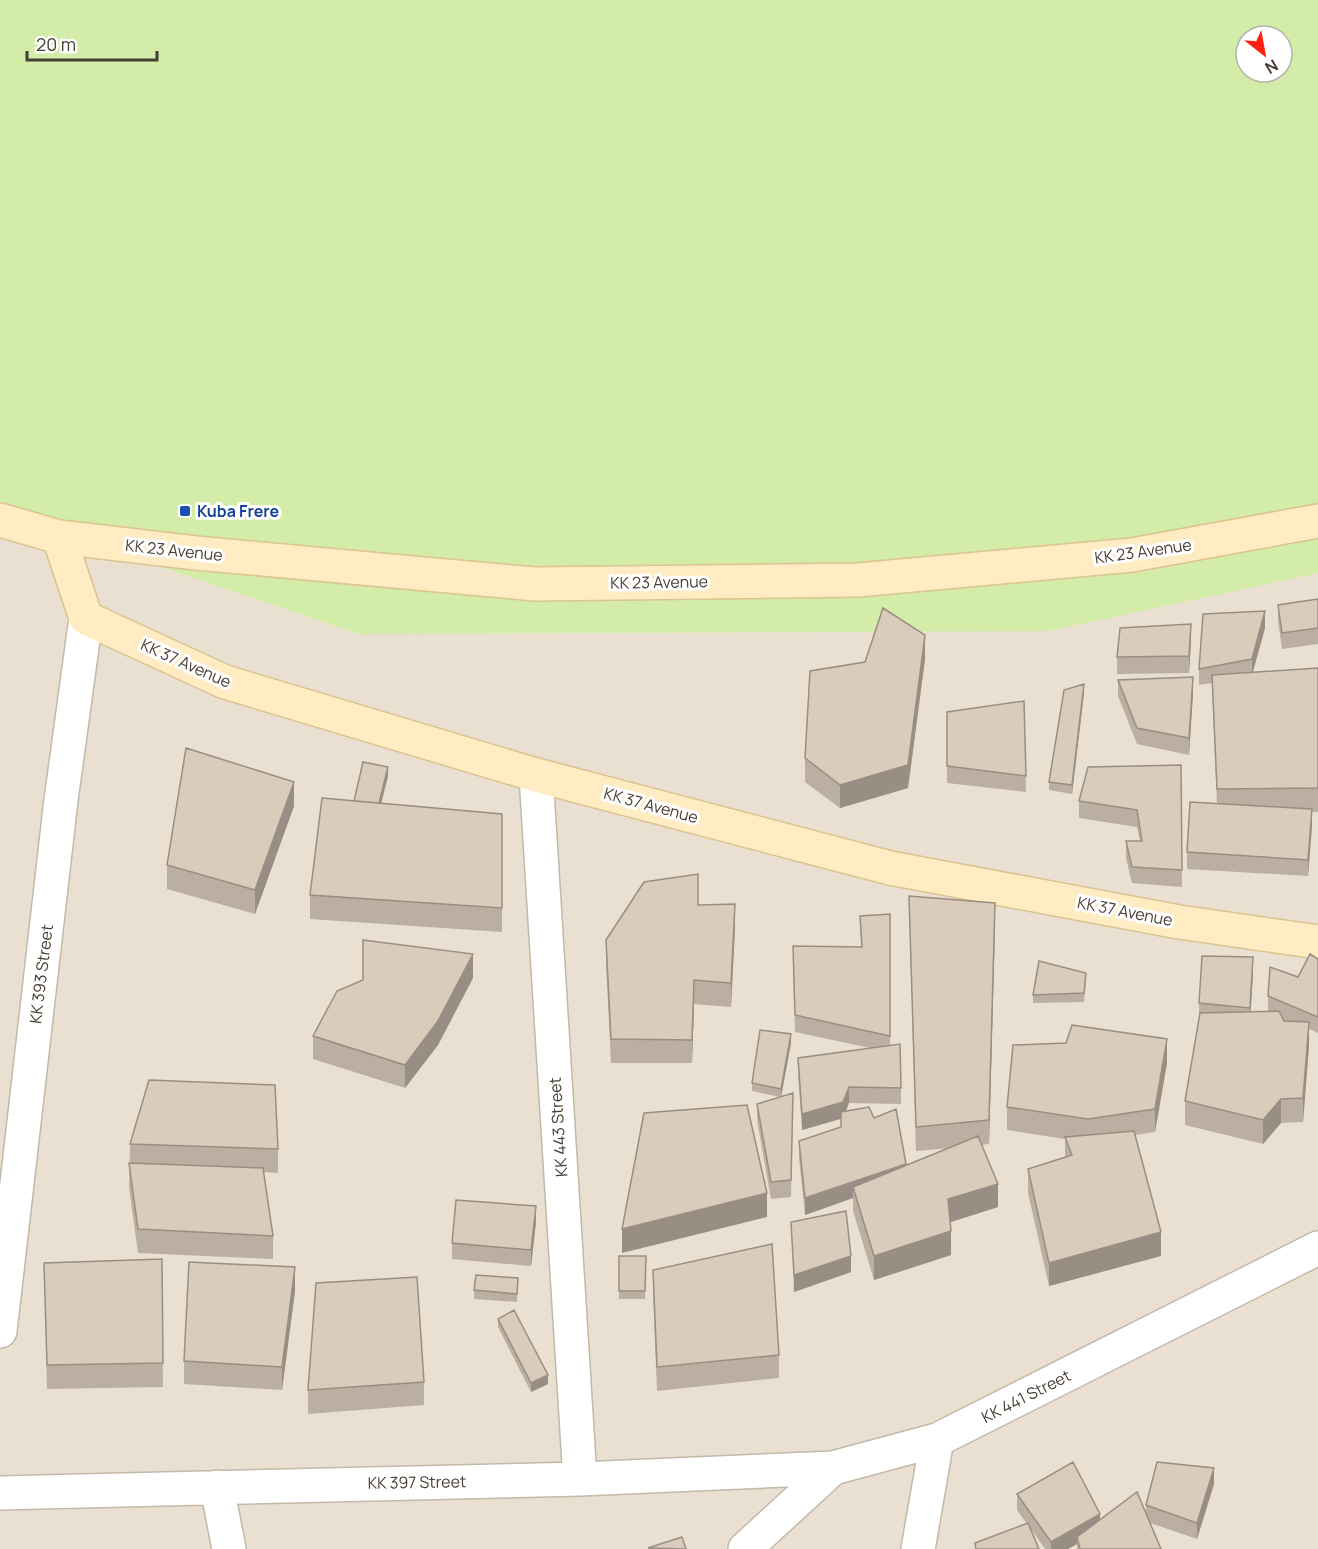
<svg xmlns="http://www.w3.org/2000/svg" width="1318" height="1549" font-family="Manrope,sans-serif">
<rect width="100%" height="100%" fill="#f4eee4"/>
<path fill="#e9e0d1" fill-rule="evenodd" d="M 0,0 L 1318,0 L 1318,1549 L 0,1549 ZM 1246,36 L 1282,36 L 1282,72 L 1246,72 Z"/>
<path fill="#d3eda8" fill-rule="evenodd" d="M 0,0 L 1318,0 L 1318,573 L 1048,631 L 358,634 L 0,512 ZM 1246,36 L 1282,36 L 1282,72 L 1246,72 Z"/>
<g fill="none" stroke-linecap="round" stroke-linejoin="round">
<g stroke="#c4b8a8" stroke-width="36">
<path id="minor" d="M 536,775 L 580,1479
M 0,1331 L 61,800 L 86,618
M 217,1487 L 229,1549
M 0,1493 L 580,1479 L 833,1468
M 745,1549 L 833,1468 L 937,1440 L 1318,1248
M 918,1549 L 937,1440"/>
</g>
<g stroke="#dcc390" stroke-width="36">
<path id="secondary" d="M 0,520 L 59,537 L 196,553 L 535,584 L 858,580 L 1132,555 L 1318,521
M 59,537 L 86,618 L 225,682 L 536,775 L 890,868 L 1179,922 L 1318,942"/>
</g>
<use href="#minor" stroke="#fff" stroke-width="33"/>
<use href="#secondary" stroke="#ffecc3" stroke-width="33"/>
</g>
<path fill="#bbafa1" d="M 1318,599 L 1318,644 L 1282,649 L 1278,621 L 1278,605 Z
M 1265,628 L 1253,672 L 1318,668 L 1318,812 L 1312,812 L 1312,826 L 1308,876 L 1187,869 L 1187,852 L 1217,804 L 1212,683 L 1199,685 L 1199,669 Z
M 1191,641 L 1189,673 L 1117,674 L 1117,657 Z
M 925,659 L 908,788 L 840,808 L 805,782 L 805,758 Z
M 1118,680 L 1193,693 L 1189,755 L 1137,744 L 1118,696 Z
M 1084,693 L 1072,794 L 1049,790 L 1049,782 Z
M 1024,701 L 1026,792 L 947,783 L 947,712 Z
M 1181,765 L 1182,887 L 1132,883 L 1126,858 L 1126,841 L 1140,841 L 1137,827 L 1079,818 L 1079,801 Z
M 388,776 L 381,803 L 502,814 L 502,932 L 310,919 L 310,895 Z
M 294,806 L 255,914 L 167,889 L 167,865 Z
M 909,896 L 995,926 L 989,1144 L 982,1145 L 998,1207 L 950,1222 L 951,1255 L 874,1280 L 853,1211 L 853,1198 L 805,1215 L 799,1158 L 799,1141 L 841,1127 L 841,1119 L 802,1130 L 798,1074 L 798,1058 L 870,1048 L 795,1032 L 793,963 L 861,947 L 860,916 L 890,914 L 890,1046 L 901,1088 L 901,1104 L 849,1103 L 846,1111 L 874,1118 L 906,1166 L 950,1148 L 916,1151 Z
M 698,905 L 735,928 L 731,1007 L 694,1004 L 692,1063 L 611,1063 L 606,964 L 606,940 Z
M 1318,959 L 1318,1033 L 1309,1029 L 1309,1046 L 1303,1122 L 1281,1123 L 1263,1144 L 1185,1125 L 1185,1101 L 1199,1019 L 1199,1003 L 1253,973 L 1250,1012 L 1268,1012 L 1268,996 L 1298,977 Z
M 473,978 L 438,1045 L 405,1088 L 313,1059 L 313,1036 Z
M 1086,982 L 1084,1002 L 1033,1003 L 1033,995 Z
M 791,1043 L 781,1097 L 793,1110 L 791,1197 L 771,1199 L 757,1120 L 757,1104 L 780,1097 L 752,1091 L 752,1083 Z
M 1167,1063 L 1155,1132 L 1135,1135 L 1161,1256 L 1049,1286 L 1028,1193 L 1028,1169 L 1065,1157 L 1065,1139 L 1007,1130 L 1007,1107 Z
M 130,1144 L 278,1149 L 278,1173 L 264,1172 L 273,1236 L 273,1259 L 138,1253 L 129,1187 Z
M 536,1222 L 531,1266 L 452,1259 L 452,1243 Z
M 791,1222 L 851,1272 L 794,1292 Z
M 619,1256 L 646,1256 L 645,1299 L 619,1299 Z
M 162,1259 L 163,1387 L 47,1389 L 44,1263 Z
M 653,1270 L 779,1355 L 779,1378 L 657,1391 L 653,1293 Z
M 518,1278 L 517,1302 L 474,1299 L 474,1290 Z
M 295,1291 L 282,1390 L 184,1384 L 184,1361 Z
M 498,1319 L 548,1384 L 531,1392 L 498,1327 Z
M 424,1382 L 424,1405 L 308,1414 L 308,1390 Z
M 1214,1484 L 1197,1539 L 1150,1523 L 1080,1549 L 1077,1549 L 1077,1544 L 1068,1549 L 1045,1549 L 1031,1529 L 1039,1549 L 975,1549 L 975,1543 L 1027,1524 L 1017,1510 L 1017,1494 L 1100,1519 L 1146,1514 L 1146,1505 Z"/>
<path fill="#998e83" d="M 1265,611 L 1265,628 L 1252,675 L 1252,659 Z
M 1191,624 L 1191,641 L 1189,673 L 1189,656 Z
M 925,635 L 925,659 L 908,788 L 840,808 L 840,785 Z
M 1193,677 L 1193,693 L 1189,755 L 1189,738 Z
M 1084,684 L 1084,693 L 1072,794 L 1072,785 Z
M 388,767 L 388,776 L 378,816 L 378,808 Z
M 294,782 L 294,806 L 255,914 L 255,890 Z
M 1312,809 L 1312,826 L 1308,876 L 1308,860 Z
M 995,903 L 995,926 L 989,1144 L 989,1120 Z
M 735,904 L 735,928 L 731,1007 L 731,983 Z
M 473,954 L 473,978 L 438,1045 L 405,1088 L 405,1065 Z
M 1253,957 L 1253,973 L 1250,1025 L 1250,1008 Z
M 694,980 L 694,1004 L 692,1063 L 692,1040 Z
M 1309,1022 L 1309,1046 L 1303,1122 L 1303,1098 Z
M 791,1034 L 791,1043 L 781,1097 L 781,1089 Z
M 1167,1039 L 1167,1063 L 1155,1132 L 1155,1109 Z
M 849,1087 L 849,1103 L 843,1118 L 802,1130 L 802,1114 Z
M 1281,1099 L 1281,1123 L 1263,1144 L 1263,1120 Z
M 906,1164 L 906,1181 L 853,1187 L 853,1198 L 805,1215 L 805,1198 Z
M 998,1184 L 998,1207 L 948,1223 L 948,1199 Z
M 767,1193 L 767,1217 L 622,1253 L 622,1229 Z
M 536,1206 L 536,1222 L 531,1266 L 531,1250 Z
M 951,1231 L 951,1255 L 874,1280 L 874,1256 Z
M 1161,1232 L 1161,1256 L 1049,1286 L 1049,1263 Z
M 851,1256 L 851,1272 L 794,1292 L 794,1275 Z
M 295,1267 L 295,1291 L 282,1390 L 282,1367 Z
M 548,1375 L 548,1384 L 531,1392 L 531,1383 Z
M 1214,1468 L 1214,1484 L 1197,1539 L 1197,1523 Z
M 1100,1514 L 1100,1530 L 1077,1537 L 1077,1544 L 1068,1549 L 1051,1549 L 1051,1542 Z"/>
<path fill="#dacbbb" stroke="#998e83" stroke-width="1.5" d="M 1318,599 L 1318,628 L 1282,633 L 1278,605 Z
M 883,608 L 925,635 L 908,765 L 840,785 L 805,758 L 810,671 L 865,662 Z
M 1265,611 L 1252,659 L 1199,669 L 1203,614 Z
M 1191,624 L 1189,656 L 1117,657 L 1120,628 Z
M 1318,668 L 1318,788 L 1217,789 L 1212,675 Z
M 1193,677 L 1189,738 L 1137,728 L 1118,680 Z
M 1084,684 L 1072,785 L 1049,782 L 1064,690 Z
M 1024,701 L 1026,776 L 947,766 L 947,712 Z
M 186,748 L 294,782 L 255,890 L 167,865 Z
M 363,762 L 388,767 L 379,803 L 354,801 Z
M 1181,765 L 1182,870 L 1132,867 L 1126,841 L 1142,841 L 1137,810 L 1079,801 L 1088,767 Z
M 322,798 L 502,814 L 502,908 L 310,895 Z
M 1190,802 L 1312,809 L 1308,860 L 1187,852 Z
M 698,874 L 698,905 L 735,904 L 731,983 L 694,980 L 692,1040 L 611,1039 L 606,940 L 644,882 Z
M 909,896 L 995,903 L 989,1120 L 916,1127 Z
M 890,914 L 890,1036 L 795,1015 L 793,946 L 862,947 L 860,916 Z
M 363,940 L 473,954 L 438,1021 L 405,1065 L 313,1036 L 337,991 L 363,980 Z
M 1310,954 L 1318,959 L 1318,1017 L 1268,996 L 1270,967 L 1298,977 Z
M 1202,956 L 1253,957 L 1250,1008 L 1199,1003 Z
M 1039,961 L 1086,973 L 1084,993 L 1033,995 Z
M 1279,1011 L 1284,1021 L 1309,1022 L 1303,1098 L 1281,1099 L 1263,1120 L 1185,1101 L 1200,1013 Z
M 1072,1025 L 1167,1039 L 1155,1109 L 1088,1119 L 1007,1107 L 1013,1045 L 1066,1043 Z
M 760,1030 L 791,1034 L 781,1089 L 752,1083 Z
M 900,1044 L 901,1088 L 849,1087 L 843,1102 L 802,1114 L 798,1058 Z
M 149,1080 L 275,1085 L 278,1149 L 130,1144 Z
M 793,1093 L 791,1180 L 771,1182 L 757,1104 Z
M 747,1105 L 767,1193 L 622,1229 L 644,1113 Z
M 869,1107 L 874,1118 L 896,1109 L 906,1164 L 805,1198 L 799,1141 L 841,1127 L 841,1112 Z
M 1134,1131 L 1161,1232 L 1049,1263 L 1028,1169 L 1072,1155 L 1065,1137 Z
M 978,1136 L 998,1184 L 948,1199 L 951,1231 L 874,1256 L 853,1187 Z
M 129,1163 L 263,1168 L 273,1236 L 138,1229 Z
M 456,1200 L 536,1206 L 531,1250 L 452,1243 Z
M 846,1211 L 851,1256 L 794,1275 L 791,1222 Z
M 772,1244 L 779,1355 L 657,1367 L 653,1270 Z
M 619,1256 L 646,1256 L 645,1291 L 619,1291 Z
M 162,1259 L 163,1363 L 47,1365 L 44,1263 Z
M 189,1262 L 295,1267 L 282,1367 L 184,1361 Z
M 476,1275 L 518,1278 L 517,1294 L 474,1290 Z
M 417,1277 L 424,1382 L 308,1390 L 316,1283 Z
M 514,1310 L 548,1375 L 531,1383 L 498,1319 Z
M 1073,1462 L 1100,1514 L 1051,1542 L 1017,1494 Z
M 1157,1462 L 1214,1468 L 1197,1523 L 1146,1505 Z
M 1137,1492 L 1161,1549 L 1080,1549 L 1077,1537 Z
M 1028,1523 L 1039,1549 L 976,1549 L 975,1543 Z
M 682,1537 L 686,1549 L 648,1548 Z"/>
<rect fill="#1a4fb4" stroke="#fff" stroke-width="2" x="179" y="505" width="12" height="12" rx="3"/>
<g text-anchor="middle" stroke-width="6" stroke-linejoin="round" paint-order="stroke">
<g font-size="16" font-weight="bold" fill="#164399" stroke="#fff" text-anchor="start">
<text x="197" y="517">Kuba Frere</text>
</g>
<g font-size="16" fill="#473e33" stroke="#fff">
<text transform="translate(174 550) rotate(6)" y="6">KK 23 Avenue</text>
<text transform="translate(1143 551) rotate(-8)" y="6">KK 23 Avenue</text>
<text transform="translate(659 582) rotate(-1)" y="6">KK 23 Avenue</text>
<text transform="translate(186 663) rotate(24)" y="6">KK 37 Avenue</text>
<text transform="translate(651 805) rotate(15)" y="6">KK 37 Avenue</text>
<text transform="translate(1125 911) rotate(11)" y="6">KK 37 Avenue</text>
<text transform="translate(41 974) rotate(-83)" y="6">KK 393 Street</text>
<text transform="translate(558 1127) rotate(-94)" y="6">KK 443 Street</text>
<text transform="translate(1026 1396) rotate(-27)" y="6">KK 441 Street</text>
<text transform="translate(417 1482) rotate(-1)" y="6">KK 397 Street</text>
</g>
</g>
<g transform="translate(1264 54) rotate(149)"><circle r="28" fill="#ffffff" stroke="#b5b2ad" stroke-width="1.5"/>
<path d="M0-4.5L10 22L0 15L-10 22Z" fill="#ff2110"/>
<text y="-9" font-size="16" font-weight="bold" text-anchor="middle" fill="#473e33">N</text>
</g>
<path d="M27 51v9h130v-9" fill="none" stroke="#473e33" stroke-width="3"/>
<text x="36" y="51" font-size="18" fill="#473e33" stroke="#ffffff" stroke-width="4.5" paint-order="stroke">20 m</text>
</svg>
